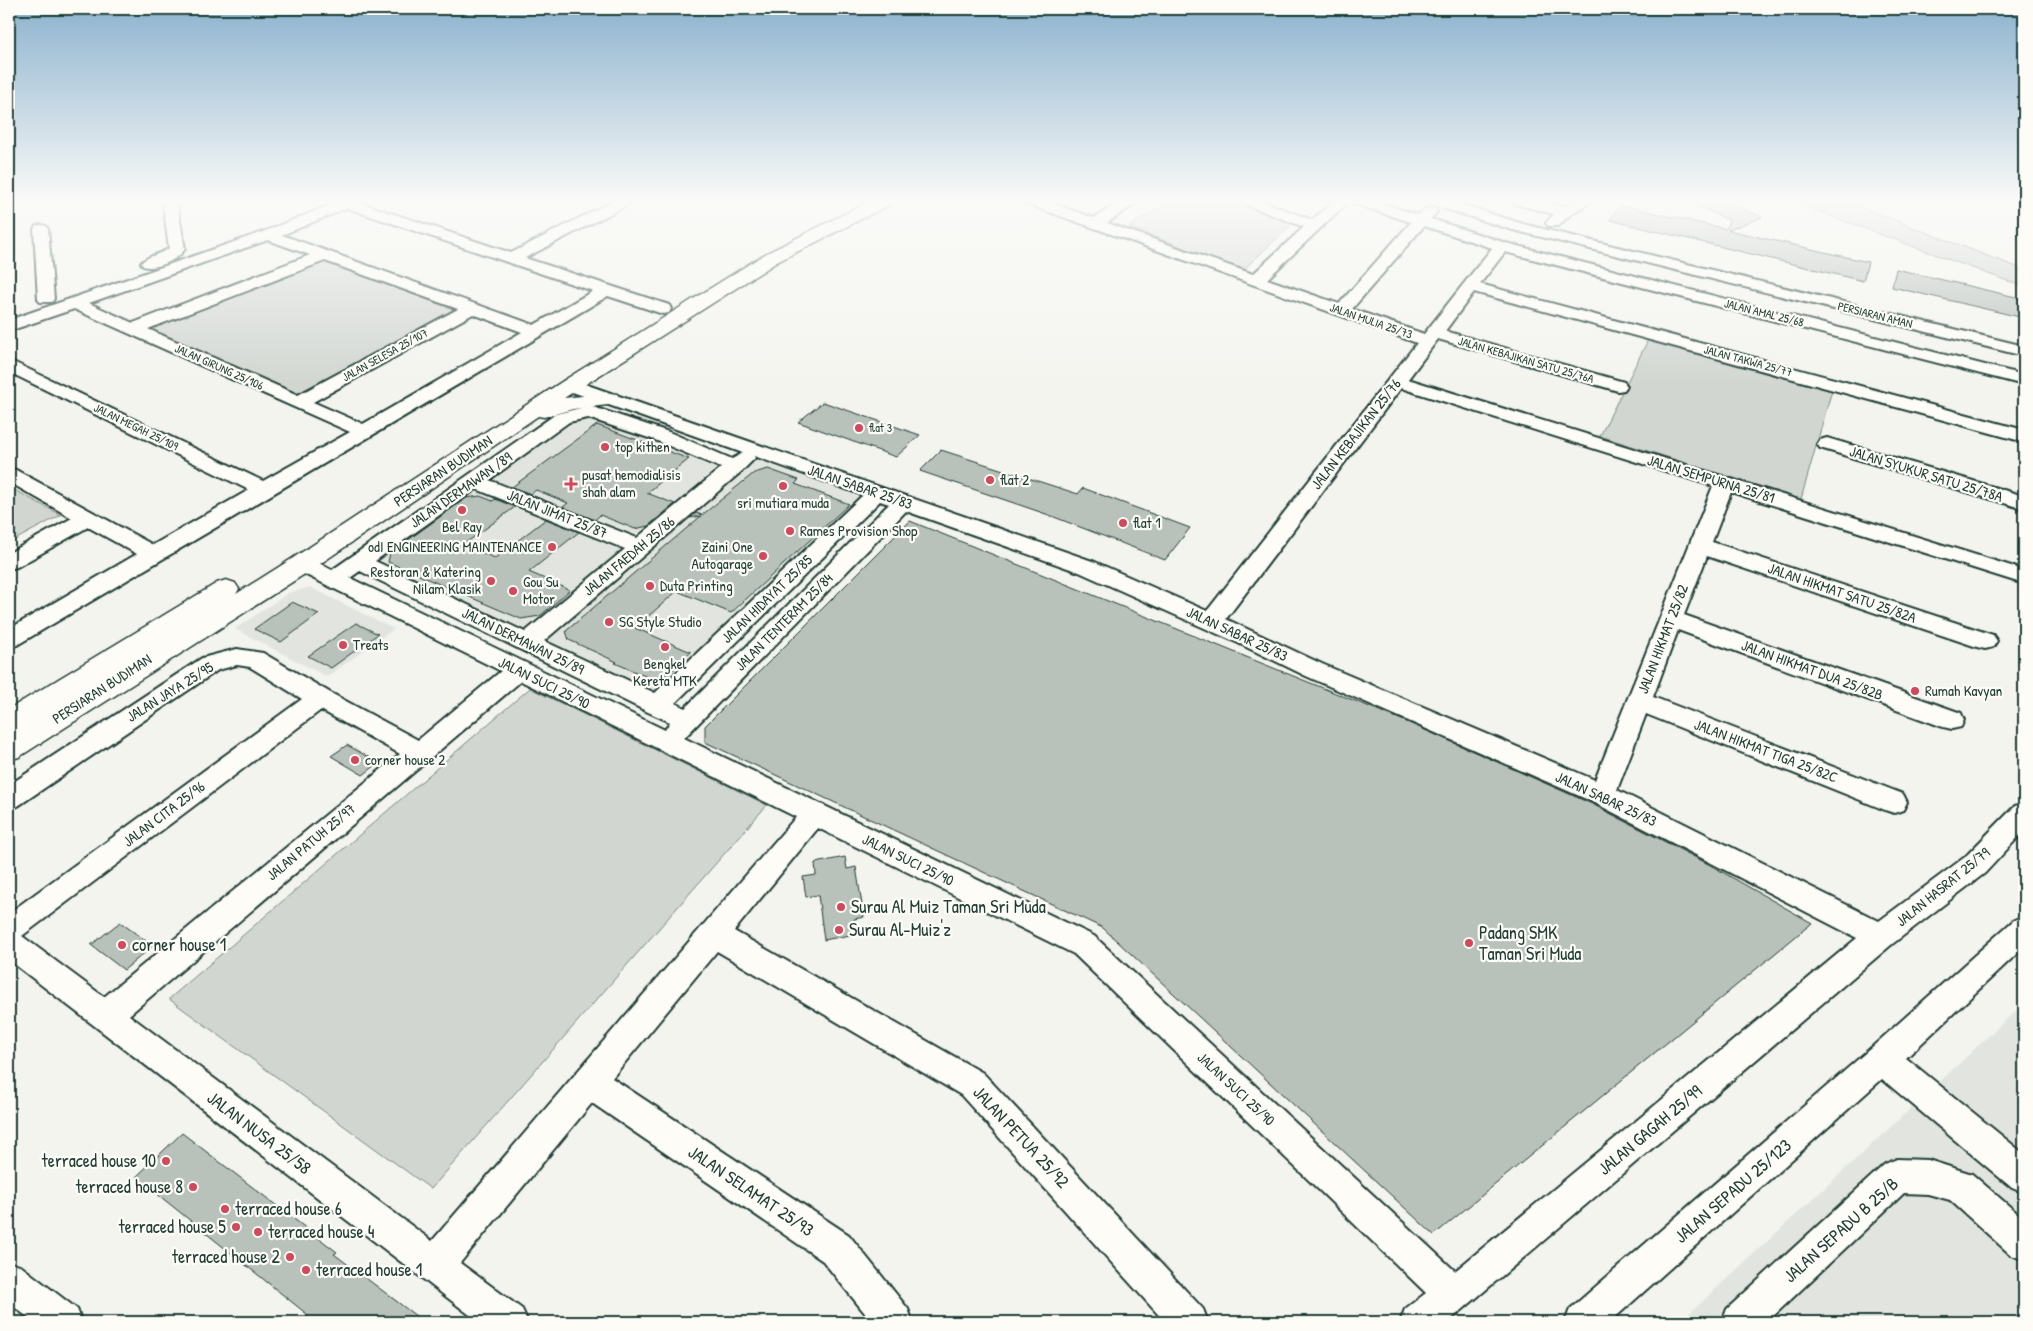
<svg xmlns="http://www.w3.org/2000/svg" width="2033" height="1331" font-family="'Patrick Hand',sans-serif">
<rect width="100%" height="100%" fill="#f4f4ef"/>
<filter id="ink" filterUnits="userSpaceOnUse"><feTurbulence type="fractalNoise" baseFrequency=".02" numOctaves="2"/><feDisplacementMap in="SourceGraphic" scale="10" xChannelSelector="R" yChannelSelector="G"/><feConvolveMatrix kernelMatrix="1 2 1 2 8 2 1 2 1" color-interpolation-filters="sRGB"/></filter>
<g filter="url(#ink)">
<path fill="#e2e5df" d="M 1499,201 L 1600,201 L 1564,220 Z
M 586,416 L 659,439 L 734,472 L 756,456 L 869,495 L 657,699 L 368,560 L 567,421 Z
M 310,587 L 394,629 L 327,677 L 235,629 L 288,593 Z
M 2024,1003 L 2024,1322 L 1680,1322 L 1938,1083 Z"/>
<path fill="#d1d6d1" stroke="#788a82" d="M 1169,201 L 1237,201 L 1294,222 L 1243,270 L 1129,227 Z
M 1790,201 L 1845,201 L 2019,268 L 2024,287 Z
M 323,261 L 454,309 L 299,394 L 150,329 Z
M 1649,338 L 1832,390 L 1801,499 L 1600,436 Z
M 9,487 L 61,515 L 9,543 Z
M 530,688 L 767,805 L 431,1189 L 169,999 Z"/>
<path fill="#b9c1bb" stroke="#1f3d34" d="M 1686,201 L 1724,201 L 1762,217 L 1728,230 L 1868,262 L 1863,281 L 1610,220 L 1620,205 L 1726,229 L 1729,220 Z
M 1896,269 L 2024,299 L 2024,318 L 1892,287 Z
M 823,402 L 920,435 L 896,457 L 798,422 Z
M 597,425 L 689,459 L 647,493 L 675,504 L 648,526 L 635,529 L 600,515 L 595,520 L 563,507 L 568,503 L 536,490 L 531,494 L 512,487 Z
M 941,450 L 1078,494 L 1083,488 L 1190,528 L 1165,560 L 1049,515 L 920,471 Z
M 768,469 L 799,480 L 795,484 L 849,504 L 731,613 L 677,591 L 635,628 L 691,652 L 670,673 L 652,679 L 615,663 L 617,662 L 569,640 L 566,631 L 701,516 L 690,518 L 696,513 L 702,515 L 754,473 Z
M 480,496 L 493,501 L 495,499 L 515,507 L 463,545 L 495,558 L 546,519 L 579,532 L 529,572 L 570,590 L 540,616 L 521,619 L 388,562 L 390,553 L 466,498 Z
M 910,521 L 1407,722 L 1592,804 L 1710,865 L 1812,923 L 1434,1235 L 1103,928 L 705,742 L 705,726 Z
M 292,602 L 319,614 L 281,642 L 254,629 Z
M 356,623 L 378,634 L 331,668 L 308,656 Z
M 347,745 L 379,763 L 363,775 L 331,756 Z
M 845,857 L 847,869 L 856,867 L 864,917 L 854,919 L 856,934 L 824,940 L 818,895 L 806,897 L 803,877 L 816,875 L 815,863 Z
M 120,922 L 153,946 L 124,970 L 91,945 Z
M 182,1133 L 337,1252 L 334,1254 L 424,1322 L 303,1322 L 308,1315 L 136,1177 Z"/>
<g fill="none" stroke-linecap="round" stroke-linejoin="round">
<g stroke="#1f3d34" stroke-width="4">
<path id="minor" d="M 165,201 L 175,201 L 177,204 L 185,249 C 177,260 157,270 143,266 L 141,263 C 148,255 161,255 169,248 L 163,204 Z
M 334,201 L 355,201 L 511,253 L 613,201 L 631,201 L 629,204 L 525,258 L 669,305 L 671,309 L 669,313 L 663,314 L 608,296 L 17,645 L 9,647 L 9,629 L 137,554 L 88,527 L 17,567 L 9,569 L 9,553 L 72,518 L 9,482 L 9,468 L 16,470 L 153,545 L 249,490 L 9,372 L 9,360 L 263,481 L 350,432 L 74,309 L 9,331 L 9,320 L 263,232 L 335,203 ZM 347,208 L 593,291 L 534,325 L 282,235 ZM 268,240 L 310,255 L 133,323 L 89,303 ZM 325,261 L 458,309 L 298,395 L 148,329 ZM 473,314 L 522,332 L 363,424 L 313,402 Z
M 1025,201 L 1046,201 L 1094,218 L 1122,201 L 1139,201 L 1107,223 L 1253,274 L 1304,227 L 1244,204 L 1242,201 L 1262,201 L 1312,220 L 1334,201 L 1349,201 L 1267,279 L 1339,304 L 1411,222 L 1355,204 L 1353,201 L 1375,201 L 1418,215 C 1424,210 1427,207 1435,209 L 1437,212 L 1431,219 L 1506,243 L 2024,375 L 2024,385 L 1505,252 L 1480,284 L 2024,430 L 2024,442 L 1474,292 L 1445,331 L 1624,382 L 1627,386 L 1624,390 L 1618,391 L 1438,339 L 1408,379 L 2024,570 L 2024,584 L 1731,492 L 1712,542 L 1993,635 L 1997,641 L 1993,647 L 1985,649 L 1977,647 L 1707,556 L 1684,615 L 1961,713 L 1964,720 L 1961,727 L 1952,729 L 1943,727 L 1678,630 L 1653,697 L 1903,794 L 1907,802 L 1903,810 L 1894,813 L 1885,810 L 1646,714 L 1617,790 L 1879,921 L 1965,857 L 2015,806 L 2024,803 L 2024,831 L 1985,873 L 1891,945 L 1448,1322 L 1400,1322 L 1405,1309 L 1426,1293 L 1074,954 L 818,828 L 734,931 L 983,1073 L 1203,1309 L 1208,1322 L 1165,1322 L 961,1095 L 717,951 L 612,1078 L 849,1235 L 908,1309 L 913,1322 L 872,1322 L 823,1261 L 592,1103 L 460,1263 L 522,1309 L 528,1322 L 479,1322 L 9,960 L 9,913 L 302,699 L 250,667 L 237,665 L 218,670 L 18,806 L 9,810 L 9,785 L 202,658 L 237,649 L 263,653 L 329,692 L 418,740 L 501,671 L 294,569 L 291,564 L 294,559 C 308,555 320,564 332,570 L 556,414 L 589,406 L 596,408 L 669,432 L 732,459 L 743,453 L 564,389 L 561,385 L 564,381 L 570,380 L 576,381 L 1095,562 L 1207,611 L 1417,343 L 1027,204 ZM 1424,226 L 1492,248 L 1424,334 L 1352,309 ZM 1401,388 L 1713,486 L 1595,780 L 1322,664 L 1226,619 ZM 588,418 L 655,440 L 721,468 L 637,538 L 489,480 L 569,422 ZM 754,456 L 863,495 L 655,693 L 544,641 L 742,471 L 755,458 ZM 476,489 L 625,549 L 525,632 L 375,561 ZM 880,501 L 889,504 L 685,708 L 675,703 ZM 906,511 L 1079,572 L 1238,643 L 1306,676 L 1593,802 L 1857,938 L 1455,1271 L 1094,936 L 684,738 ZM 360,571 L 648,712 L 670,722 L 665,730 L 350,578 ZM 521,681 L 796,817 L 432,1241 L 129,1015 ZM 321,710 L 400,754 L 104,997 L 22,936 Z
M 1428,201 L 1450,201 L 1523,224 L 2024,346 L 2024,356 L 1513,230 L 1430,204 Z
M 1513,201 L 1538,201 L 1563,207 L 1574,201 L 1591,201 L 1570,215 L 1558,226 L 1548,226 L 1546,223 L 1554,214 L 1515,204 Z
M 41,225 L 46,226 L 48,229 L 54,299 L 52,302 L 40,302 L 38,299 L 34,229 L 36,226 Z
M 1827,438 L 2024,496 L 2024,509 L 1820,448 L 1817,444 L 1820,440 Z
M 2024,916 L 2024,947 L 1906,1058 L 2024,1154 L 2024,1193 L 2012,1188 L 1882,1079 L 1610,1322 L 1565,1322 L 1570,1309 L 1871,1048 L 2014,920 Z
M 1897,1159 L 1928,1160 L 1972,1174 L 2024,1219 L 2024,1260 L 2011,1255 L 1950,1200 L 1928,1194 L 1904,1193 L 1767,1322 L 1722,1322 L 1727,1309 L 1885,1164 Z
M 9,1262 L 22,1267 L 77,1309 L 82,1322 L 34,1322 L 9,1303 Z"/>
</g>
<g stroke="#1f3d34" stroke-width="3">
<path id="major" d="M 870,201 L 891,201 L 889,205 L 777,262 L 564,398 L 609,393 L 617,394 L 620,399 L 617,404 L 573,409 L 544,417 L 538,416 L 311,570 L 19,757 L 9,760 L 9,735 L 11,733 L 9,734 L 9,709 L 217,583 L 226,580 L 235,583 L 239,589 L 236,594 L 293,558 L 563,381 L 765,254 Z"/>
</g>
<use href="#minor" fill="#fdfcf7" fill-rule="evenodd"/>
<use href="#major" fill="#fdfcf7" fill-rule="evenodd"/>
</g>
</g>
<linearGradient id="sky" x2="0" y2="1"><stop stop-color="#8cb2ce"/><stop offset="0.52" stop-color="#fafaf8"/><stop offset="1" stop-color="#fafaf8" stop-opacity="0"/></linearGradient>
<rect width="2033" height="387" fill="url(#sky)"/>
<g fill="#d1495b" stroke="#fdfcf7" stroke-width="2">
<circle cx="859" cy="428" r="5"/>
<circle cx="605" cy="447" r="5"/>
<circle cx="990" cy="480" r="5"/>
<path d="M568.5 476.5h5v5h5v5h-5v5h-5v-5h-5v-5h5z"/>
<circle cx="783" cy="486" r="5"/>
<circle cx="462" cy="510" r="5"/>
<circle cx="1123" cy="523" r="5"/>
<circle cx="790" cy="531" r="5"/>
<circle cx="552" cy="547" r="5"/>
<circle cx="763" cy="556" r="5"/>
<circle cx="491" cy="581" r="5"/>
<circle cx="650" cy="586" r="5"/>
<circle cx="513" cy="591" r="5"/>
<circle cx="609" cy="622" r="5"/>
<circle cx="343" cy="645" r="5"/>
<circle cx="665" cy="647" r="5"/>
<circle cx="1915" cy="691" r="5"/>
<circle cx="355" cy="760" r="5"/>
<circle cx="841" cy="907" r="5"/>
<circle cx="839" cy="930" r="5"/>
<circle cx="1469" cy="943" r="5"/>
<circle cx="122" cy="945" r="5"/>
<circle cx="166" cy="1161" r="5"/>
<circle cx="193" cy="1187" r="5"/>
<circle cx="225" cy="1209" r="5"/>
<circle cx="236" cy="1227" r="5"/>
<circle cx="258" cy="1232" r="5"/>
<circle cx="290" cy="1257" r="5"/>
<circle cx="306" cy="1270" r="5"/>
</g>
<g text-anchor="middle" stroke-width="4.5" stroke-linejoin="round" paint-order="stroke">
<g font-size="12" fill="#1f3d34" stroke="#fdfcf7">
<text transform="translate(1764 313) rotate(14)" y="4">JALAN AMAL 25/68</text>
<text transform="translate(1875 315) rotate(14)" y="4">PERSIARAN AMAN</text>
<text transform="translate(1371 321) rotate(19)" y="4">JALAN MULIA 25/73</text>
<text transform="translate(385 355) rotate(-29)" y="4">JALAN SELESA 25/107</text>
<text transform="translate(1526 360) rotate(16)" y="4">JALAN KEBAJIKAN SATU 25/76A</text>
<text transform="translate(1748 361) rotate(15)" y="4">JALAN TAKWA 25/77</text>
<text transform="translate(219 367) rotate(24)" y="4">JALAN GIRUNG 25/106</text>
<text transform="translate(136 427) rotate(26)" y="4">JALAN MEGAH 25/109</text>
</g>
<g font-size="12" fill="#1f3d34" stroke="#fdfcf7" text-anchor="start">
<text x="869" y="432">flat 3</text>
</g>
<g font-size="15" fill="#1f3d34" stroke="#fdfcf7">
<text transform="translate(1356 434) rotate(-52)" y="5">JALAN KEBAJIKAN 25/76</text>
<text transform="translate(443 471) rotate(-34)" y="5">PERSIARAN BUDIMAN</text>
<text transform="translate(1926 474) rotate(17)" y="5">JALAN SYUKUR SATU 25/78A</text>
<text transform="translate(1711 479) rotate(17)" y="5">JALAN SEMPURNA 25/81</text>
<text transform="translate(860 487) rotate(19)" y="5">JALAN SABAR 25/83</text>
<text transform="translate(461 490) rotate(-35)" y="5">JALAN DERMAWAN /89</text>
<text transform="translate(557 514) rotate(22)" y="5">JALAN JIMAT 25/87</text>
<text transform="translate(629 556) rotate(-40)" y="5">JALAN FAEDAH 25/86</text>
<text transform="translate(1842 593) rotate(19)" y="5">JALAN HIKMAT SATU 25/82A</text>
<text transform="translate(767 599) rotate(-44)" y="5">JALAN HIDAYAT 25/85</text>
<text transform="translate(784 622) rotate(-45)" y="5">JALAN TENTERAM 25/84</text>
<text transform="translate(1237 634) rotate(25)" y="5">JALAN SABAR 25/83</text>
<text transform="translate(1663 639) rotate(-69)" y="5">JALAN HIKMAT 25/82</text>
<text transform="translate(523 641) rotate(26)" y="5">JALAN DERMAWAN 25/89</text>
<text transform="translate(1812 670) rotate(20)" y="5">JALAN HIKMAT DUA 25/82B</text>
<text transform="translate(544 683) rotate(26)" y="5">JALAN SUCI 25/90</text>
<text transform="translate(102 689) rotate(-33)" y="5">PERSIARAN BUDIMAN</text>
<text transform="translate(170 692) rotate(-32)" y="5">JALAN JAYA 25/95</text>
<text transform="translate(1766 751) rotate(21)" y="5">JALAN HIKMAT TIGA 25/82C</text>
<text transform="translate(1606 799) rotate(25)" y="5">JALAN SABAR 25/83</text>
<text transform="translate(164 814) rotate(-37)" y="5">JALAN CITA 25/96</text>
<text transform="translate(311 842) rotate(-40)" y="5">JALAN PATUH 25/97</text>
<text transform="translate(908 860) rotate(26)" y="5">JALAN SUCI 25/90</text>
<text transform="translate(1943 887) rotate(-39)" y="5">JALAN HASRAT 25/79</text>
<text transform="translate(1236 1089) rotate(43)" y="5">JALAN SUCI 25/90</text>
</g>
<g font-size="15" fill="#1f3d34" stroke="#fdfcf7" text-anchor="start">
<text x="615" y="452">top kithen</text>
<text x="582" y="480">pusat hemodialisis<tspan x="582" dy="17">shah alam</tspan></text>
<text x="1000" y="485">flat 2</text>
<text x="783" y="508" text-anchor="middle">sri mutiara muda</text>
<text x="1133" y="528">flat 1</text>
<text x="462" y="532" text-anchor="middle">Bel Ray</text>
<text x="800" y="536">Rames Provision Shop</text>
<text x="542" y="552" text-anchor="end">odI ENGINEERING MAINTENANCE</text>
<text x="753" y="552" text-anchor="end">Zaini One<tspan x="753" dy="17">Autogarage</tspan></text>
<text x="481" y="577" text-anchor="end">Restoran &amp; Katering<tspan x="481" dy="17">Nilam Klasik</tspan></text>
<text x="523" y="587">Gou Su<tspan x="523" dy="17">Motor</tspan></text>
<text x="660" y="591">Duta Printing</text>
<text x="619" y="627">SG Style Studio</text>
<text x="353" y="650">Treats</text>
<text x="665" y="669" text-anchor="middle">Bengkel<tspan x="665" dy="17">Kereta MTK</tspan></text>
<text x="1925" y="696">Rumah Kavyan</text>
<text x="365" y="765">corner house 2</text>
</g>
<g font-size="18" fill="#1f3d34" stroke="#fdfcf7" text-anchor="start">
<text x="851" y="913">Surau Al Muiz Taman Sri Muda</text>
<text x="849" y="936">Surau Al-Muiz'z</text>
<text x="1479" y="939">Padang SMK<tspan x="1479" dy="21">Taman Sri Muda</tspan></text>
<text x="132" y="951">corner house 1</text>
<text x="156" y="1167" text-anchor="end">terraced house 10</text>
<text x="183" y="1193" text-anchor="end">terraced house 8</text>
<text x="235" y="1215">terraced house 6</text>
<text x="226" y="1233" text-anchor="end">terraced house 5</text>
<text x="268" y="1238">terraced house 4</text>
<text x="280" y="1263" text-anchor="end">terraced house 2</text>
<text x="316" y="1276">terraced house 1</text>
</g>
<g font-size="18" fill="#1f3d34" stroke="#fdfcf7">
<text transform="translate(1650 1130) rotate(-40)" y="6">JALAN GAGAH 25/99</text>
<text transform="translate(259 1133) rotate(37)" y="6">JALAN NUSA 25/58</text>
<text transform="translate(1021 1137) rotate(47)" y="6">JALAN PETUA 25/92</text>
<text transform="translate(751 1191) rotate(34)" y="6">JALAN SELAMAT 25/93</text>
<text transform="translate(1733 1191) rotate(-41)" y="6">JALAN SEPADU 25/123</text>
<text transform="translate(1841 1230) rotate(-42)" y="6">JALAN SEPADU B 25/B</text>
</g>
</g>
<rect width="2033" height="1331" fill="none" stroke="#fdfcf7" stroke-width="30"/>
<rect x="15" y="15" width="2003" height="1301" fill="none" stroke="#1f3d34" stroke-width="2" filter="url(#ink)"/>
</svg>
